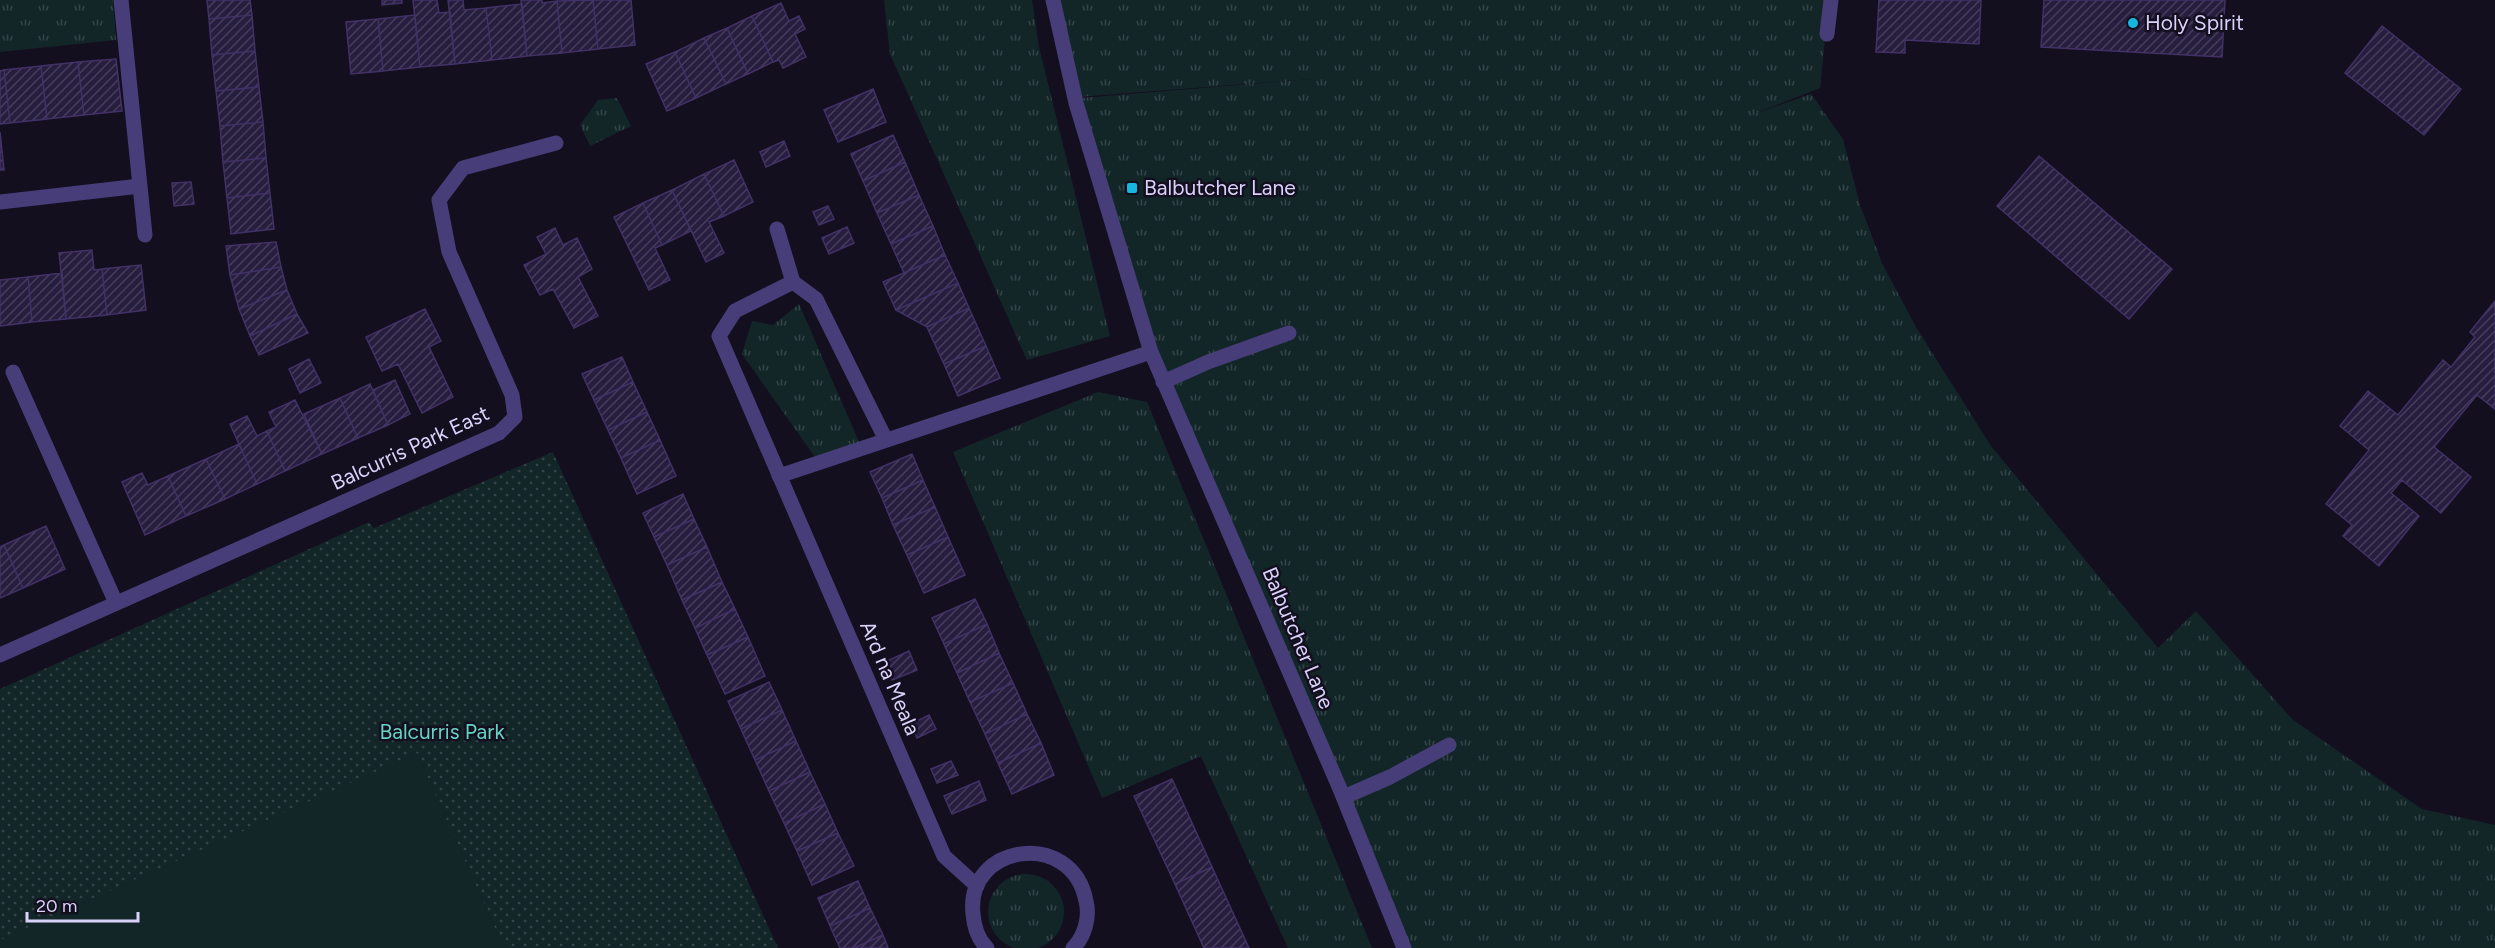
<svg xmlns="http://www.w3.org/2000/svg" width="2495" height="948" font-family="Figtree,sans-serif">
<defs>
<pattern id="grass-tufts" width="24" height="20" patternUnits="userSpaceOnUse" patternTransform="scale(1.5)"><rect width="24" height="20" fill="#122628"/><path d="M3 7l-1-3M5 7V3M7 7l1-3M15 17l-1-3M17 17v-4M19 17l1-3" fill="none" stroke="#344448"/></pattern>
<pattern id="park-dots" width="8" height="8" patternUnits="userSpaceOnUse" patternTransform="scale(1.5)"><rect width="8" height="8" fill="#122628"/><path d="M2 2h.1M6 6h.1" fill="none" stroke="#344448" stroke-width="1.8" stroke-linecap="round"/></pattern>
<pattern id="building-hatch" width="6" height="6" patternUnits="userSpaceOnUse" patternTransform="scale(1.5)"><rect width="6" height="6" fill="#271d3e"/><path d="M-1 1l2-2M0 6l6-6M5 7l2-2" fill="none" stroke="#463d5b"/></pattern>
</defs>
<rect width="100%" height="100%" fill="#130f1f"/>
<path fill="url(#grass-tufts)" d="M 0,0 L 113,0 L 116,40 L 0,52 Z
M 884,0 L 1032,0 L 1039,47 L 1110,336 L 1027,360 L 890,54 Z
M 1055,0 L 1829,0 L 1820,88 L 1751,115 L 1811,94 L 1843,139 L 1860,205 L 1882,263 L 1916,327 L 1991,446 L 2158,648 L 2196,611 L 2293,720 L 2422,809 L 2495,825 L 2495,948 L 1405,948 L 1151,352 L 1081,98 L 1324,78 L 1077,97 Z
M 617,98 L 631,126 L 590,146 L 580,125 L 598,100 Z
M 799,304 L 860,444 L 820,464 L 742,354 L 752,321 L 773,325 Z
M 1098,392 L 1147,402 L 1372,948 L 1288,948 L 1201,756 L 1102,798 L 953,452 Z
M988 912a38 38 0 1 1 76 0a38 38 0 1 1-76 0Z"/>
<path fill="url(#park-dots)" d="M 553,452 L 778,948 L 0,948 L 0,689 L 369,522 L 374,528 Z"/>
<path fill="#122628" d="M 417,753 L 504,948 L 0,948 L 0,940 Z"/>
<path fill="url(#building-hatch)" stroke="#423167" stroke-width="1.5" d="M 207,0 L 250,0 L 252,15 L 209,19 Z
M 382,0 L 402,0 L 402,3 L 382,5 Z
M 413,0 L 437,0 L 439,13 L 450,12 L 455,64 L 420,67 Z
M 448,0 L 463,0 L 464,10 L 486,8 L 492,60 L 455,64 Z
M 521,0 L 542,0 L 542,3 L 557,1 L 562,53 L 527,56 Z
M 593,0 L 631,0 L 635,45 L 598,49 Z
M 593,0 L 598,49 L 562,53 L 557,1 Z
M 1879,0 L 1981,0 L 1979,44 L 1905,40 L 1905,53 L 1876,52 Z
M 2044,0 L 2225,0 L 2222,57 L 2041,47 Z
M 781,3 L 789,21 L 799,16 L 805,29 L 795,34 L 806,57 L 783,68 L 779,60 L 773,62 L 752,16 Z
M 522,4 L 527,56 L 492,60 L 486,8 Z
M 252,15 L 255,51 L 212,55 L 209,19 Z
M 415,15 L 420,67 L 383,71 L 378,19 Z
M 752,16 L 773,62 L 748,74 L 727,28 Z
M 378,19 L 383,71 L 351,74 L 346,22 Z
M 2382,26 L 2461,89 L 2424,135 L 2345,73 Z
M 727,28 L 748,74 L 726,84 L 704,38 Z
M 704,38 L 726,84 L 696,98 L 675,52 Z
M 255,51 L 259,87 L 216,91 L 212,55 Z
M 675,52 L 696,98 L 667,111 L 646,64 Z
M 116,59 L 122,111 L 84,115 L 78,62 Z
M 78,62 L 84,115 L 47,119 L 41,66 Z
M 41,66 L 47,119 L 10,123 L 4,70 Z
M 4,70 L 10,123 L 0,124 L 0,71 Z
M 259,87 L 263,122 L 220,126 L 216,91 Z
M 873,89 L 886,122 L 838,142 L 824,110 Z
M 263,122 L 266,158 L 223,162 L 220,126 Z
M 0,132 L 4,170 L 0,170 Z
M 893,135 L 905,162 L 863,181 L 851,154 Z
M 784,141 L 790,156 L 766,167 L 760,152 Z
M 2039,156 L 2172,269 L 2129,319 L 1997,206 Z
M 266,158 L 270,193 L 227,198 L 223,162 Z
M 734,160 L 753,202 L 724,216 L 704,174 Z
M 905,162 L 919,195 L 877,213 L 863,181 Z
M 704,174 L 724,216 L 709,222 L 724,253 L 706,262 L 672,190 Z
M 191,182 L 194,204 L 174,206 L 172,183 Z
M 672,190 L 691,231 L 662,245 L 643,203 Z
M 270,193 L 274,229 L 231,234 L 227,198 Z
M 919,195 L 933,226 L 891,244 L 877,213 Z
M 643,203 L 662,245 L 655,248 L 670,280 L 649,290 L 614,217 Z
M 828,206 L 834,219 L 819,225 L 813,212 Z
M 933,226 L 945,255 L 904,273 L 891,244 Z
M 847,227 L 854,243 L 829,254 L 822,238 Z
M 555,228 L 563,245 L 577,238 L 592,269 L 578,277 L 598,316 L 574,328 L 553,289 L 540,295 L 524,265 L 546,254 L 537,237 Z
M 276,242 L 281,267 L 230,275 L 226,246 Z
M 92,250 L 94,270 L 102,269 L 107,315 L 66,319 L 59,253 Z
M 945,255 L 958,283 L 896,310 L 883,282 Z
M 141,265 L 146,310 L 107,315 L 102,269 Z
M 281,267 L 287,290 L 239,309 L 230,275 Z
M 62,273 L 66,319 L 32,322 L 28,277 Z
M 28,277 L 32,322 L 0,326 L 0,280 Z
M 958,283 L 969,308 L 927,327 L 896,310 Z
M 287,290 L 297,314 L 250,336 L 239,309 Z
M 2495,301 L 2495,409 L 2477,395 L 2434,447 L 2471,477 L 2441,513 L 2402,480 L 2391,493 L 2419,516 L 2379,566 L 2343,536 L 2352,525 L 2326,504 L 2369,450 L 2340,426 L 2368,391 L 2398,415 L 2443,360 L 2451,367 L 2475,337 L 2470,332 Z
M 969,308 L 986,346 L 944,364 L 927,327 Z
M 425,309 L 441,341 L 429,347 L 453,397 L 422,413 L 398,364 L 382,371 L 366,337 Z
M 297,314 L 308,333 L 259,355 L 250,336 Z
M 986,346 L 1000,378 L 958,396 L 944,364 Z
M 622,357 L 633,382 L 594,400 L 582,374 Z
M 309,359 L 321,383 L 300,393 L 289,369 Z
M 395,380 L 410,414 L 388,425 L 373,390 Z
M 633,382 L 647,412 L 608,430 L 594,400 Z
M 370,384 L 388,425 L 358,438 L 340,398 Z
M 340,398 L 358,438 L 322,454 L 304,414 Z
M 295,400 L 322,454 L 285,471 L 267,431 L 276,427 L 269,412 Z
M 647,412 L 660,440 L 621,458 L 608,430 Z
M 247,416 L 257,436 L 267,431 L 285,471 L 257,484 L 230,424 Z
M 660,440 L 676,476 L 637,494 L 621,458 Z
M 239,444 L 257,484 L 225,499 L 206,459 Z
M 912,454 L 923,480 L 882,498 L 870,472 Z
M 206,459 L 225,499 L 186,516 L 168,476 Z
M 142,473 L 148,485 L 168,476 L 186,516 L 145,535 L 122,482 Z
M 923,480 L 935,507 L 893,525 L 882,498 Z
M 683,494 L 694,519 L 654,537 L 643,513 Z
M 935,507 L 948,537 L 907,555 L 893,525 Z
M 694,519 L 707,547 L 667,565 L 654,537 Z
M 46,526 L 65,569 L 23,588 L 4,545 Z
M 948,537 L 965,575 L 924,593 L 907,555 Z
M 4,545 L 23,588 L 0,598 L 0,547 Z
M 707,547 L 722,582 L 682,600 L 667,565 Z
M 722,582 L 735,609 L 695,628 L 682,600 Z
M 975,599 L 987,624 L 944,644 L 932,618 Z
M 735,609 L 748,637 L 707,655 L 695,628 Z
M 987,624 L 999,653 L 957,673 L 944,644 Z
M 748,637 L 765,676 L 725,694 L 707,655 Z
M 909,651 L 917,670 L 892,680 L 885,662 Z
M 999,653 L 1013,683 L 970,702 L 957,673 Z
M 769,682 L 782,710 L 741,729 L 728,701 Z
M 1013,683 L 1027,714 L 985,734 L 970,702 Z
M 782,710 L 796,741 L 755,760 L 741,729 Z
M 1027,714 L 1041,743 L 998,763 L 985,734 Z
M 929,715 L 936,729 L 917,738 L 911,724 Z
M 796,741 L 810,772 L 769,791 L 755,760 Z
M 1041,743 L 1054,775 L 1012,794 L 998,763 Z
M 951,761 L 958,775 L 937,783 L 931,769 Z
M 810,772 L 825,804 L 784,823 L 769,791 Z
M 1172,779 L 1212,867 L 1175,884 L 1134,796 Z
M 979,781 L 986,800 L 952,814 L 944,796 Z
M 825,804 L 838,833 L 797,851 L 784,823 Z
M 838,833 L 854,866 L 812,885 L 797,851 Z
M 1212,867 L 1249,948 L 1204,948 L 1175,884 Z
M 858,881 L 870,908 L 830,926 L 818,898 Z
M 870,908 L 883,935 L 854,948 L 840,948 L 830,926 Z
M 883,935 L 888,948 L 854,948 Z"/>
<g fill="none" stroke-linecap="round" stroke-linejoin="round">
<path stroke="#473e79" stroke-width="15" d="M 121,0 L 145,235
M 1053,0 L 1076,103 L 1151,352 L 1340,789 L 1404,948
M 1827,34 L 1831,0
M 0,202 L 140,186
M 777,229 L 793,282
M 13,372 L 116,603
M 1163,382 L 1208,362 L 1289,333
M 886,440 L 816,299 L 793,282 L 735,311 L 719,336 L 944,856 L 977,886
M 779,476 L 1151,352
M 0,655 L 499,433 L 515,417 L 512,395 L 449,252 L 439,200 L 463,168 L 556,143
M 1344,797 L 1390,777 L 1449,745
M 987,948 C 978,939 974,927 973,914 C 965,844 1072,828 1086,901 C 1090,917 1085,936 1073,948"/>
</g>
<g fill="#17b6e0" stroke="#130f1f" stroke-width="2">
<circle cx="2133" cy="23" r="6"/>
<rect x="1126" y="182" width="12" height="12" rx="3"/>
</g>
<g text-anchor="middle" stroke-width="5" stroke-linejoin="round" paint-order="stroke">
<g font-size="21" fill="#dad1fa" stroke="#130f1f" text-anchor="start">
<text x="2145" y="30">Holy Spirit</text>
<text x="1144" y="195">Balbutcher Lane</text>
</g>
<g font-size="21" fill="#dad1fa" stroke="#130f1f">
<text transform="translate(410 448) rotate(-25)" y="7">Balcurris Park East</text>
<text transform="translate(1298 638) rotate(67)" y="7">Balbutcher Lane</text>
<text transform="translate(890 678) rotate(67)" y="7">Ard na Meala</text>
</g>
<g font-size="21" fill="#65d2c3" stroke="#130f1f">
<text x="442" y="739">Balcurris Park</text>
</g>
</g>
<path d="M27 912v9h111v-9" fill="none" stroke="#dad1fa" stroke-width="3"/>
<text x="36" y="912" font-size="18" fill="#dad1fa" stroke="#130f1f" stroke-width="4.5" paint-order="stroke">20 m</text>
</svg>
